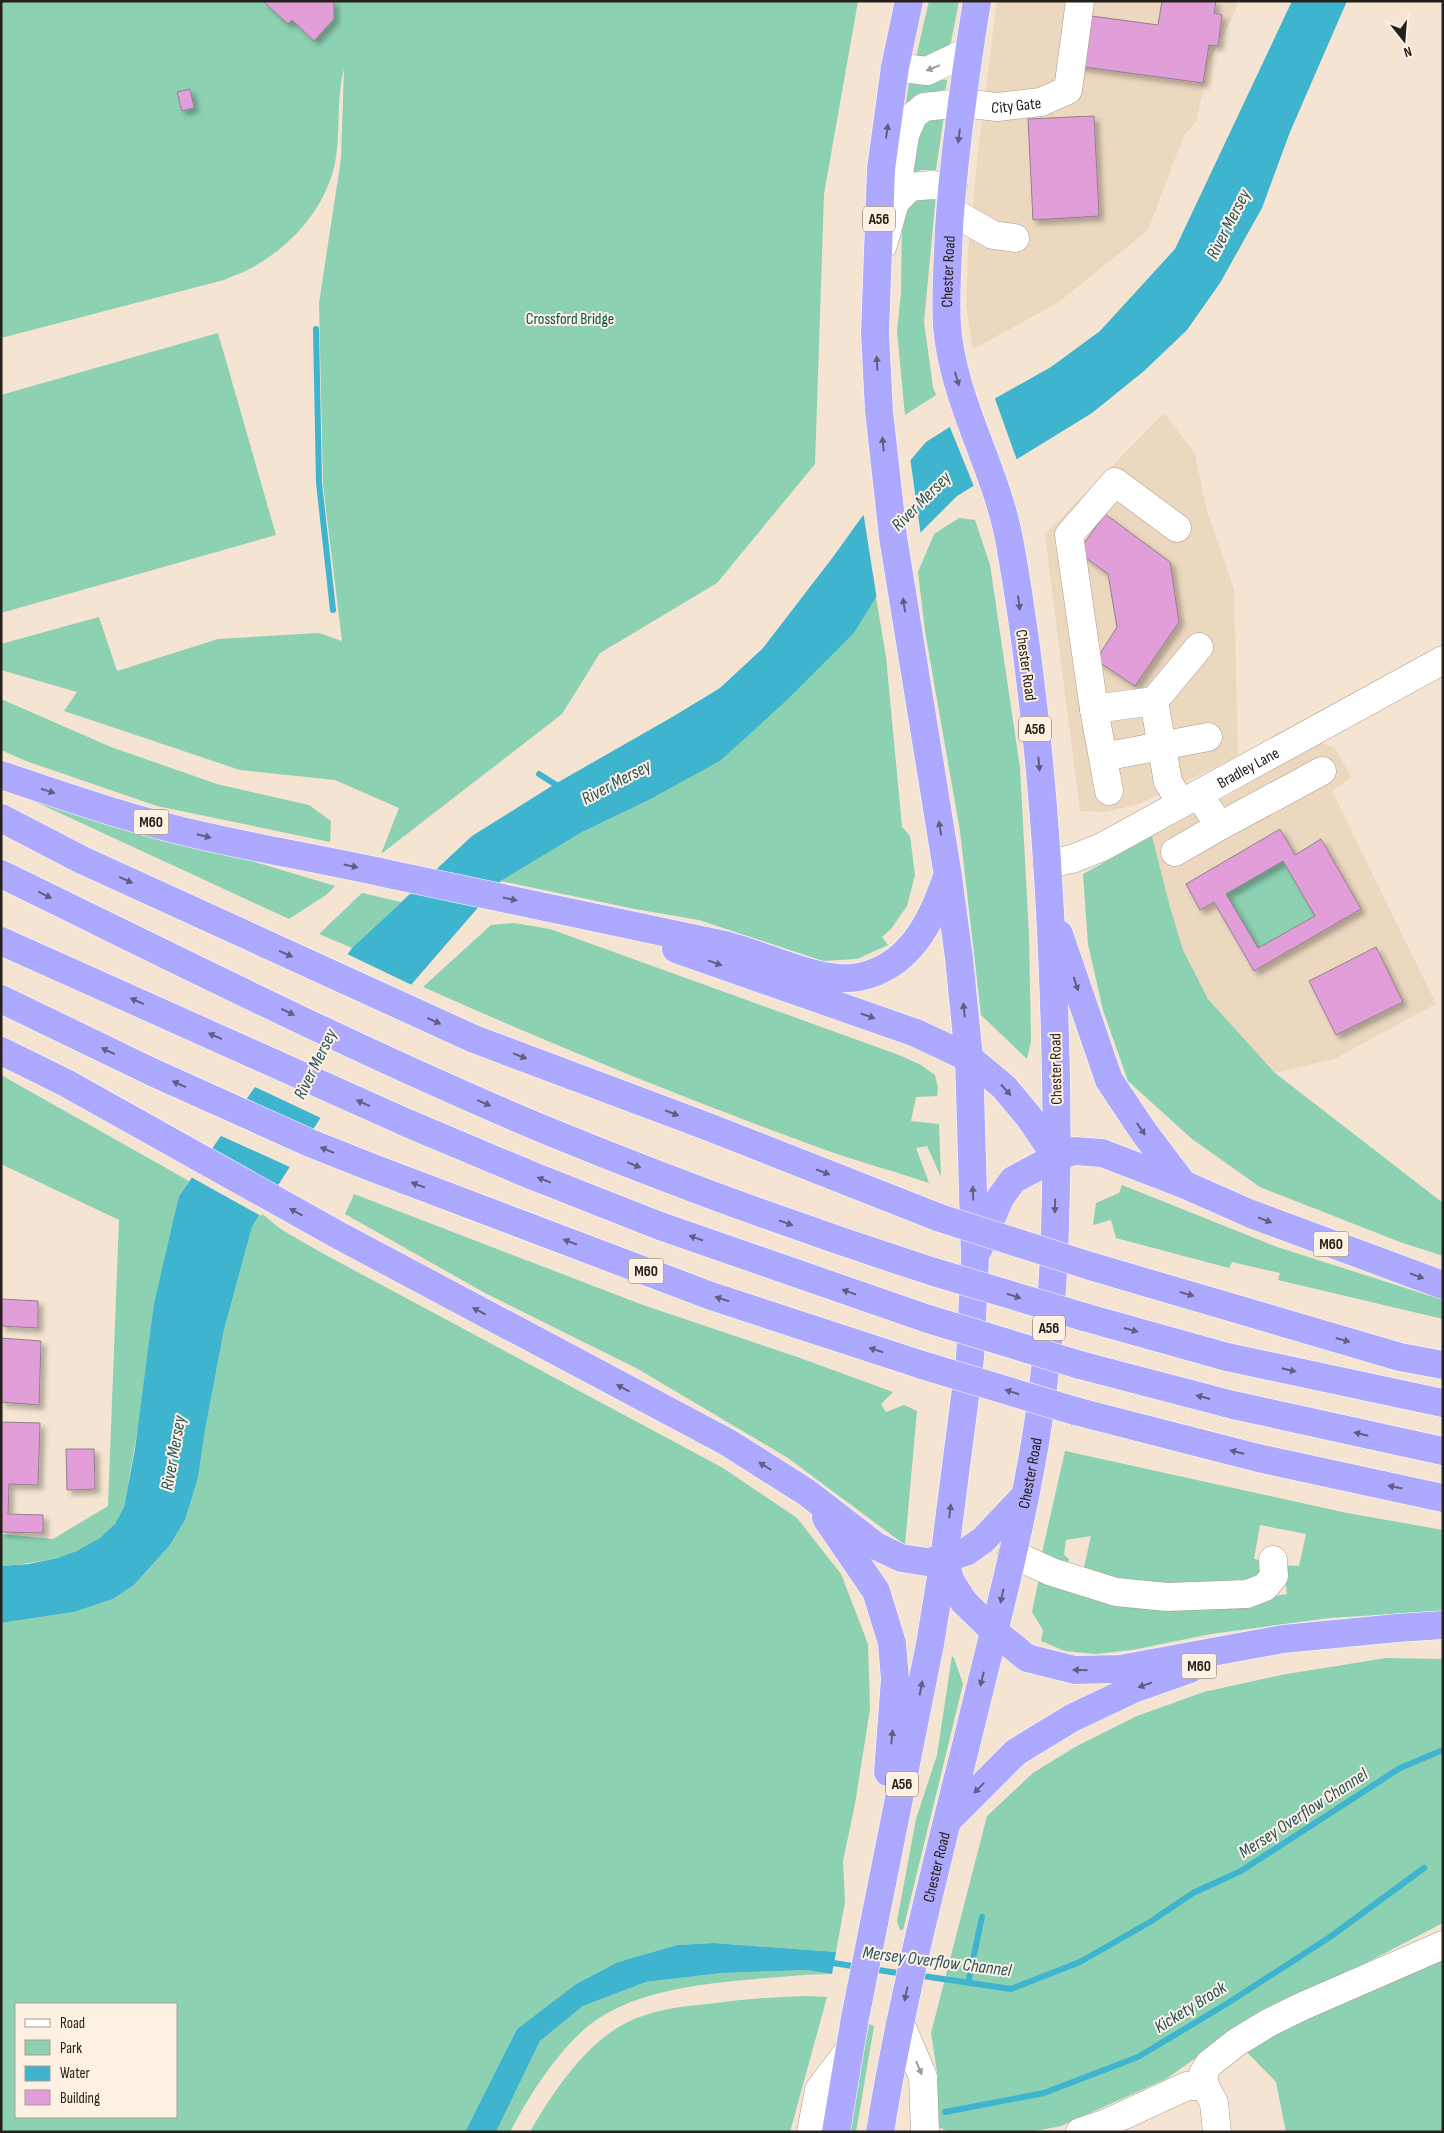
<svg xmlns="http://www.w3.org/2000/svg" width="1444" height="2133" font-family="'Sofia Sans Condensed',sans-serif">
<defs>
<filter id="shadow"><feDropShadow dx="4.5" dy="4.5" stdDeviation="2.5" flood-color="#0004"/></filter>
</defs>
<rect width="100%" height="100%" fill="#f4e4d1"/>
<path fill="#ecd7bf" d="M 997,1 L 1238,1 L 1235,12 L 1209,62 L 1196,122 L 1184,135 L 1148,230 L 1059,302 L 973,349 L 966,306 L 968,254 L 979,144 Z
M 1164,413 L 1195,454 L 1206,508 L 1234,589 L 1238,756 L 1139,804 L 1105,812 L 1080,811 L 1045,534 Z
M 1316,741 L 1335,748 L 1351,777 L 1332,791 L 1436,1004 L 1334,1059 L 1275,1073 L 1208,999 L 1183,950 L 1170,907 L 1152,836 L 1229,795 Z"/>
<path fill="#8cd1b2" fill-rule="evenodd" d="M 1,1 L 858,1 L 824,194 L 815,464 L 717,583 L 600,653 L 562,714 L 381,854 L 399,808 L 335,780 L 240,770 L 64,711 L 77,692 L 1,670 L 1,644 L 99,617 L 117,671 L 218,639 L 319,633 L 342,641 L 323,485 L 319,303 L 341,159 L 344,69 C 336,98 341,133 335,163 C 326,207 293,244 255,266 C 246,272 234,275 224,280 L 1,338 Z
M 929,1 L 959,1 L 951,42 L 944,51 L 915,62 Z
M 910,76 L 947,80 L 946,89 L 921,96 L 909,103 L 906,103 Z
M 944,115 L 936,170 L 920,170 L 912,174 L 916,126 Z
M 936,194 L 924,322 L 933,387 L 936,395 L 905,415 L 897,331 L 901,293 L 902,218 L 911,200 Z
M 218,333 L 276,535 L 1,613 L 1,395 Z
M 959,518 L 975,520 L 990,565 L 1020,768 L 1029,935 L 1031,1041 L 1027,1059 L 981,1015 L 960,831 L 925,631 L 918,572 L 934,534 Z
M 876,597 L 886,657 L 902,827 L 910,836 L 915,875 L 907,906 L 891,929 L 882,937 L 888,945 L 857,959 L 823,961 L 699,920 L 635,909 L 501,881 L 582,832 L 649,800 L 720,761 L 854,633 Z
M 1,699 L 111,747 L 217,784 L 309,805 L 331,821 L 330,842 L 157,806 L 26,761 L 1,750 Z
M 1,786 L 335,886 L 326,895 L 289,919 Z
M 1152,836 L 1170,907 L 1183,950 L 1208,999 L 1275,1073 L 1443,1203 L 1443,1256 L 1400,1242 L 1260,1187 L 1192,1139 L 1128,1081 L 1103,1010 L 1088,944 L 1083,874 Z
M 1283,861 L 1315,916 L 1258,948 L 1226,894 Z
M 362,893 L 401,902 L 352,948 L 319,934 Z
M 514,923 L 550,929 L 899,1055 L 921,1065 L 935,1075 L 938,1088 L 937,1096 L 916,1097 L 911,1121 L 939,1124 L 941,1177 L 927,1146 L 916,1148 L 929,1183 C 893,1171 856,1161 820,1148 C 686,1099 553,1045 423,987 L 491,925 Z
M 1,1075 L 189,1181 L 179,1196 L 124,1507 C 121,1513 119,1519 115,1524 C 88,1557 40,1563 1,1566 L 1,1534 L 53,1539 L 108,1506 L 119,1220 L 1,1164 Z
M 1122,1185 L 1277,1247 L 1443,1300 L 1443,1319 L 1278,1280 L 1280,1273 L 1232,1262 L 1229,1268 L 1116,1238 L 1111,1220 L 1093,1225 L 1096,1203 L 1119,1193 Z
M 354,1194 L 643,1305 L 800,1358 L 893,1392 L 881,1404 L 886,1412 L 904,1405 L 917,1411 L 905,1545 L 788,1458 L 638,1369 L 485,1293 L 345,1214 Z
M 261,1213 L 282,1230 L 322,1253 L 723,1468 L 797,1518 L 841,1574 L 868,1644 L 870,1709 L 855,1804 L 843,1861 L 845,1902 L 836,1952 L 714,1943 L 677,1945 L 618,1962 L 576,1984 L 517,2029 L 465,2132 L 1,2132 L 1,1623 L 74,1612 L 113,1599 L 134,1585 L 170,1545 L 185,1520 L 198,1478 L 205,1430 L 224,1330 L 252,1227 ZM 16,2004 L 176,2004 L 176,2117 L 16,2117 Z
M 1065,1451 L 1347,1513 L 1443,1530 L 1443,1611 L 1329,1618 L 1211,1634 L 1132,1650 L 1096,1654 L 1065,1651 L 1041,1641 L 1043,1630 L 1032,1612 L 1039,1578 L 1118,1605 L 1156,1606 L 1242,1601 L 1287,1594 L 1283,1565 L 1299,1566 L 1306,1534 L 1260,1525 L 1254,1559 L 1263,1561 L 1261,1581 L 1252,1586 L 1192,1593 L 1139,1589 L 1097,1578 L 1097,1573 L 1084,1567 L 1091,1536 L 1066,1540 L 1064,1555 L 1069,1559 L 1067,1566 L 1052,1561 L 1042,1553 Z
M 952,1656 L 954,1658 L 963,1684 L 903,1930 L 900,1930 L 897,1921 L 916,1819 L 937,1755 Z
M 1386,1658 L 1443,1659 L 1443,1923 L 1231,2033 L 1166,2079 L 1061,2126 L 1030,2132 L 949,2132 L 936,2126 L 933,2084 L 938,2078 L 931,2033 L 987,1816 L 1033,1773 L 1075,1747 L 1137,1716 L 1204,1692 L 1281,1675 Z
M 1443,1955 L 1443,2132 L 1286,2132 L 1276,2082 L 1242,2047 Z
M 807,1970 L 832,1974 C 806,1974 781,1977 756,1979 C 698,1984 625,1991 580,2033 C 551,2061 529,2096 510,2132 L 496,2132 L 540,2041 L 583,2006 L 646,1982 L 722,1973 Z
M 805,1996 L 827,1997 L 790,2132 L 530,2132 C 550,2097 578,2055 611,2032 C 644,2009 679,2007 717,2003 C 746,1999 775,1997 805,1996 Z
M 869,2024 L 874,2026 L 856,2132 L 849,2132 Z"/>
<path fill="#3eb4cf" d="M 1292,1 L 1347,1 L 1290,132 L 1262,208 L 1220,283 L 1187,330 L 1144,371 L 1092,413 L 957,496 L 909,544 L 854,633 L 788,699 L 720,761 L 649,800 L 582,832 L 501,881 L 385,1015 L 252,1227 L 224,1330 L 205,1430 L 198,1478 L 185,1520 L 170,1545 L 134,1585 L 113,1599 L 74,1612 L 1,1623 L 1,1566 L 29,1564 L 57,1558 L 77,1551 L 100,1538 L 115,1524 L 124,1507 L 135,1449 L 154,1304 L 179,1196 L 352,948 L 472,836 L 555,784 L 674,716 L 720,688 L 763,648 L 833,557 L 861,518 L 926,442 L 994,399 L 1051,367 L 1100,331 L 1175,249 Z
M 714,1943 L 836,1952 L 832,1974 L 807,1970 L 722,1973 L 646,1982 L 583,2006 L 540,2041 L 496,2132 L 465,2132 L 517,2029 L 576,1984 L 618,1962 L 677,1945 Z"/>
<path fill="#f4e4d1" d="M 994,396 L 1018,463 L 975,489 L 949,425 Z
M 910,457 L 921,536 L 911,546 L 877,600 L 863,511 Z
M 345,953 L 414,986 L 387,1017 L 323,1119 L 253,1086 Z
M 243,1099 L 315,1130 L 292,1168 L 219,1135 Z
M 209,1148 L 280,1187 L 261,1216 L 189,1176 Z"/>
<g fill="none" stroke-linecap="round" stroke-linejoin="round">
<path stroke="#3eb4cf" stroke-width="6" d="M 316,329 L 319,483 L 333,610
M 539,774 L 561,788
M 827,1962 L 859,1967
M 872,1969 L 904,1974
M 916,1975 L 1011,1989 L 1080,1962 L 1150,1922 L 1193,1893 L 1241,1871 L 1400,1768 L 1443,1750
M 968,1983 L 982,1917
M 945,2112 L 1044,2093 L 1138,2057 L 1228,2003 L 1330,1937 L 1424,1868"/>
</g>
<path fill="#e29ed8" stroke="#91808e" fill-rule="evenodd" filter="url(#shadow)" d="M 263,1 L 334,1 L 334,19 L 314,41 L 292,20 L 288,24 Z
M 1162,1 L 1216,1 L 1214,13 L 1222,15 L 1218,46 L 1209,45 L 1203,83 L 1077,66 L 1084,15 L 1158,25 Z
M 190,89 L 194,108 L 182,111 L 177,92 Z
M 1094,116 L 1099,216 L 1033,220 L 1028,119 Z
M 1105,514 L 1170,562 L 1179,622 L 1135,686 L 1096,660 L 1117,627 L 1108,574 L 1078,552 Z
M 1280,829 L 1295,855 L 1321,839 L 1361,909 L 1254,971 L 1214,902 L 1200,910 L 1186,884 ZM 1283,861 L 1315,916 L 1258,948 L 1226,894 Z
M 1376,947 L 1403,1002 L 1336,1035 L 1309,981 Z
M 1,1299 L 38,1301 L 38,1328 L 1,1326 Z
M 1,1338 L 41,1341 L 39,1405 L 1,1402 Z
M 1,1422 L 40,1423 L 38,1485 L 9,1484 L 8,1514 L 43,1515 L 43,1533 L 1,1532 Z
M 66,1449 L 94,1449 L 95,1489 L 67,1490 Z"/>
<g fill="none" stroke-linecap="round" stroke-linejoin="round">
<g stroke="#ab9c8b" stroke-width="29">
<g id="minor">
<path d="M 895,67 L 927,71 L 969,51"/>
<path d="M 895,202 L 910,187 L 931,185 L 953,187"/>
<path d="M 951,211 L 993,235 L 1015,238"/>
<path id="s1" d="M 883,245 L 895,202 L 905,135 L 913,116 L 924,107 L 962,103 L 997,107 L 1041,102 L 1068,90 L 1080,1"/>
<path d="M 1154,701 L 1168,782 L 1181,803"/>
<path d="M 1094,709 L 1154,701 L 1199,647"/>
<path d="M 1103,757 L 1208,737"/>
<path d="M 1109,791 L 1094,709 L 1069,535 L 1115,482 L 1177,528"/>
<path d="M 1198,794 L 1220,826 L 1322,771"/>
<path d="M 1175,852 L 1220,826"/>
<path id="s2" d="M 1047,864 L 1072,859 L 1102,847 L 1443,660"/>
<path d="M 1012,1554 L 1052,1572 L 1116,1592 L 1167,1597 L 1247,1594 L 1265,1587 L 1274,1576 L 1273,1560"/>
<path d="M 900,2023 L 923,2077 L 925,2132"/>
<path d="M 1205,2086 L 1214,2103 L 1217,2132"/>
<path d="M 811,2132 L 819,2090 L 850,2049"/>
<path d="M 1080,2132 L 1107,2123 L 1187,2086 L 1205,2086 L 1203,2074 L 1209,2064 L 1237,2042 L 1270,2022 L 1303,2006 L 1443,1945"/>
</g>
</g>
<g stroke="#fff" stroke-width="29">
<g id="highway">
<path d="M 1,775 C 69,798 138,822 208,837 C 266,850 325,860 384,873 C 496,896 608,920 720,944 C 760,952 820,985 859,977 C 909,967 931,923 946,879"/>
<path d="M 1,818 L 82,860 L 474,1039 L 706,1126 L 940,1218"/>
<path d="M 1,874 C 184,963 367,1056 555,1134 C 680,1185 806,1231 934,1272"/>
<path d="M 1059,934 L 1109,1080 L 1143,1131 L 1183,1184"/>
<path d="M 1,941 L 407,1123 L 533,1176 L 660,1226 L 928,1319"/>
<path d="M 676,949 L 916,1033 L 969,1058 L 1004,1087 L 1029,1117 L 1056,1157"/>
<path d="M 1,999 L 152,1072 L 310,1143 L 373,1168 L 711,1296 L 922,1365"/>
<path d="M 1,1051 L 66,1083 L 338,1235 L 727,1442 L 806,1492 L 876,1546 L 901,1558 L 927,1562 L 944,1559 L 966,1552 L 983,1540 L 1024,1497"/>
<path d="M 979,1248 L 1000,1198 L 1013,1180 L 1056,1157 L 1074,1151 L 1102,1153 L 1183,1184 L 1251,1214 L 1443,1285"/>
<path d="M 1090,1266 L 1400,1357 L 1443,1365"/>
<path d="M 1084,1317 L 1227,1357 L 1443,1403"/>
<path d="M 1080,1365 L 1233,1405 L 1443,1451"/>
<path d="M 1075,1411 L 1258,1458 L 1443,1498"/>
<path d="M 826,1518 L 876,1591 L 892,1643 L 895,1679 L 888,1772"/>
<path d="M 944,1559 L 951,1582 L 964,1602 L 995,1632 L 1027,1658 L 1075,1670 L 1120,1669 L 1283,1639 L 1397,1628 L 1443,1625"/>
<path d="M 948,1820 L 1016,1752 L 1072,1718 L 1133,1689 L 1190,1669"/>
<path d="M 836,2132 L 855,2018 L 930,1644 L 944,1559 L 970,1358 L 975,1259 L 969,1058 L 959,958 L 948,876 L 893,537 L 879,411 L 875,333 L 881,169 L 895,67 L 909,1"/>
<path id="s3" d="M 880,2132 C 902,1996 937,1862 970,1729 C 993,1634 1019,1539 1035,1443 C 1055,1321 1058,1197 1056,1074 C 1052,897 1041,719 1010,544 C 997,469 953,402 947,326 C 945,293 948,260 949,228 C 954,152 965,76 977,1"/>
</g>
</g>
<use href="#minor" stroke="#fff" stroke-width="28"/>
<use href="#highway" stroke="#ada9fe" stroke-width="28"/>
<g stroke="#fff" stroke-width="29" stroke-linecap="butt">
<path id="highway-bridge" d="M 940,1218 L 1090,1266
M 934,1272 L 1084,1317
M 928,1319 L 1080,1365
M 922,1365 L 1075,1411"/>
</g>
<use href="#highway-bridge" stroke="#ada9fe" stroke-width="28"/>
</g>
<defs><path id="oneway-solid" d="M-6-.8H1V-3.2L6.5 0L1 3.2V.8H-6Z" transform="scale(1.25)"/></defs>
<g fill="#9d9b98">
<use href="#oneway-solid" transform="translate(933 68) rotate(158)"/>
<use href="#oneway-solid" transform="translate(919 2068) rotate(67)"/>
</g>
<g fill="#635e81">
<use href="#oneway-solid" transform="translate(887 131) rotate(-82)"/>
<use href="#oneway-solid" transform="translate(959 136) rotate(97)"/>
<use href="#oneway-solid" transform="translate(877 363) rotate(-93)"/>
<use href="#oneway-solid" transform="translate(957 379) rotate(74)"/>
<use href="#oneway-solid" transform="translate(883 444) rotate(-96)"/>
<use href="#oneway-solid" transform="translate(1019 603) rotate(82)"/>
<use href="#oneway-solid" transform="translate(904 605) rotate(-99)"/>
<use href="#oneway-solid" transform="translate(1039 764) rotate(85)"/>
<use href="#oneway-solid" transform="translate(48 791) rotate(18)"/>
<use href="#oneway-solid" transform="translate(940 828) rotate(-99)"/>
<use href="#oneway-solid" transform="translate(204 836) rotate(14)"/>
<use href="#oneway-solid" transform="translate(351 866) rotate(12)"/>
<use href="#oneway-solid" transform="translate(126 880) rotate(25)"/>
<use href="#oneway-solid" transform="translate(45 895) rotate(26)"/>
<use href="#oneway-solid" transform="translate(510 899) rotate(12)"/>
<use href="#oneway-solid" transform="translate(286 954) rotate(24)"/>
<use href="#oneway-solid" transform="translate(715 963) rotate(20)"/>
<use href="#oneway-solid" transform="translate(1076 984) rotate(72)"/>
<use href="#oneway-solid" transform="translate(137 1001) rotate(-156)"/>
<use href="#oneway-solid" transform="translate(964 1010) rotate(-96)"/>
<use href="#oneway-solid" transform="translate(288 1012) rotate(25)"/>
<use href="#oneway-solid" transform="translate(868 1016) rotate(19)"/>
<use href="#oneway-solid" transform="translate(434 1021) rotate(24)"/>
<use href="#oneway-solid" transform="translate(215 1036) rotate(-156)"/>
<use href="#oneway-solid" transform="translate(108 1051) rotate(-155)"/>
<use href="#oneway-solid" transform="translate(520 1056) rotate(21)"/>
<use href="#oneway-solid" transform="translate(179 1084) rotate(-156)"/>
<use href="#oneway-solid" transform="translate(1006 1090) rotate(47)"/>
<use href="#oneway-solid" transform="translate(363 1103) rotate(-156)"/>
<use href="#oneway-solid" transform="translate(484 1103) rotate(23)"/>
<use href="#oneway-solid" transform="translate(672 1113) rotate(21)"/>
<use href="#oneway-solid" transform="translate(1141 1129) rotate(55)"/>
<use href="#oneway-solid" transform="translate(327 1150) rotate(-158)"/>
<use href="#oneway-solid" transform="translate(634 1165) rotate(22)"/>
<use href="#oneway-solid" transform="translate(823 1172) rotate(21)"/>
<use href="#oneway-solid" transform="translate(544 1180) rotate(-159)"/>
<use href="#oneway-solid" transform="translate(418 1185) rotate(-159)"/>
<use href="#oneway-solid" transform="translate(973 1193) rotate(-92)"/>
<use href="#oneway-solid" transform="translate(1055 1206) rotate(91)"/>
<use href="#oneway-solid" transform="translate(296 1212) rotate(-151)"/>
<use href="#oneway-solid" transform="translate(1265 1220) rotate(21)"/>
<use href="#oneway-solid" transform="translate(786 1223) rotate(20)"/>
<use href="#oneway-solid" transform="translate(696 1238) rotate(-161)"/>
<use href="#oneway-solid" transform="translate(570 1242) rotate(-159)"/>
<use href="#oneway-solid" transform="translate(1417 1276) rotate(20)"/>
<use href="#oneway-solid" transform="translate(849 1292) rotate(-161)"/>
<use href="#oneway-solid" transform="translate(1187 1294) rotate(16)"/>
<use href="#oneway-solid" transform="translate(1014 1296) rotate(17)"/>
<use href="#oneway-solid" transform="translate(722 1299) rotate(-162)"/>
<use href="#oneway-solid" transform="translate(479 1311) rotate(-152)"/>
<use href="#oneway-solid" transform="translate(1131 1330) rotate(15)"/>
<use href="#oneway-solid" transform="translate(1343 1340) rotate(16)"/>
<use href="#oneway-solid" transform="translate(876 1350) rotate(-162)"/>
<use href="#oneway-solid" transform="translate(1289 1370) rotate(13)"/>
<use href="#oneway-solid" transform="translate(623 1388) rotate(-152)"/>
<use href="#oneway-solid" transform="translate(1012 1392) rotate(-163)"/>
<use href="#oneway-solid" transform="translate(1203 1397) rotate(-165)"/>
<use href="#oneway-solid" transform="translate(1361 1434) rotate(-167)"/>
<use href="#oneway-solid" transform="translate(1237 1452) rotate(-166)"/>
<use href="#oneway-solid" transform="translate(765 1466) rotate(-148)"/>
<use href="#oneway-solid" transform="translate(1395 1487) rotate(-168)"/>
<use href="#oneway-solid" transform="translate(950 1511) rotate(-83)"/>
<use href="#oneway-solid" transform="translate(1002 1596) rotate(102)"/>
<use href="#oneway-solid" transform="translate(1080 1670) rotate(-178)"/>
<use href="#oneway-solid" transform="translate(982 1679) rotate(104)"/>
<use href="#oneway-solid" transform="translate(1145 1685) rotate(161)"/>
<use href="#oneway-solid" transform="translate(921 1688) rotate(-79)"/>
<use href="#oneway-solid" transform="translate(892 1737) rotate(-84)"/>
<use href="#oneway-solid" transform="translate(979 1788) rotate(134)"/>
<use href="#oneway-solid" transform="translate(906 1994) rotate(102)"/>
</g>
<g text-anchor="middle" stroke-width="4" stroke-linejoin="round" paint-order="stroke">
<g fill="#fef1e3" stroke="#675f56" stroke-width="1">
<rect x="863" y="206.5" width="32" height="25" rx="4"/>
<rect x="1019" y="716.5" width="32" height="25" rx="4"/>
<rect x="133.5" y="809.5" width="35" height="25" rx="4"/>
<rect x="1313.5" y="1231.5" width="35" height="25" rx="4"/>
<rect x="628.5" y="1258.5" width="35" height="25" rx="4"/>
<rect x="1033" y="1315.5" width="32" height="25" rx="4"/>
<rect x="1181.5" y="1653.5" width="35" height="25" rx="4"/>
<rect x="886" y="1771.5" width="32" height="25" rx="4"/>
</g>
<g font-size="15" font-weight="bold" fill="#26201a">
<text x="879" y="224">A56</text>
<text x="1035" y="734">A56</text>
<text x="151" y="827">M60</text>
<text x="1331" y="1249">M60</text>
<text x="646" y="1276">M60</text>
<text x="1049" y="1333">A56</text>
<text x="1199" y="1671">M60</text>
<text x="902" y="1789">A56</text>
</g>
<g font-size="16" fill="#26201a" stroke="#fef1e3">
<text dy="6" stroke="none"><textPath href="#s1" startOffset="240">City Gate</textPath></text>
<text dy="6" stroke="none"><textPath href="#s3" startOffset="1891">Chester Road</textPath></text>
<text transform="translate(1027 665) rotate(82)" y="6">Chester Road</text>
<text dy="6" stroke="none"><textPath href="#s2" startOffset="224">Bradley Lane</textPath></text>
<text transform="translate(1055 1069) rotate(-91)" y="6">Chester Road</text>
<text dy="6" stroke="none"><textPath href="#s3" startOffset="676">Chester Road</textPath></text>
<text dy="6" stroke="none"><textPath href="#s3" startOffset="271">Chester Road</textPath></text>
</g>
<g font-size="16" fill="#02563d" stroke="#fef1e3">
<text x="570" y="324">Crossford Bridge</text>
</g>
<g font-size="18" font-style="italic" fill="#22535f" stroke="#fef1e3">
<text transform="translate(1228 224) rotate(-63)" y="6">River Mersey</text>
<text transform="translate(921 501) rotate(-45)" y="6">River Mersey</text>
<text transform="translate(616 782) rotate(-28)" y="6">River Mersey</text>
<text transform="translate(315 1064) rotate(-64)" y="6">River Mersey</text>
<text transform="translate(173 1453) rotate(-80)" y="6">River Mersey</text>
<text transform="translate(1303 1813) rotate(-33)" y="6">Mersey Overflow Channel</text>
<text transform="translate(937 1961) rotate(7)" y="6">Mersey Overflow Channel</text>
<text transform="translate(1190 2007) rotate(-32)" y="6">Kickety Brook</text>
</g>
</g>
<rect width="1444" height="2133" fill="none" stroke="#26201a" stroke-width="5"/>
<rect x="15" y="2003" width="162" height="115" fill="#fef1e3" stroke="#a89d93"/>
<rect x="25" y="2019" width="25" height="8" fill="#ffffff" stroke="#a89d93"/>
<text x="60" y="2028" font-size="15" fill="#26201a">Road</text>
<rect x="25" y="2040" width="25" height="15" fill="#8cd1b2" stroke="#a89d93"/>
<text x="60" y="2053" font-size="15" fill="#26201a">Park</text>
<rect x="25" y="2066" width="25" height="15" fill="#3eb4cf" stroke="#a89d93"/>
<text x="60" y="2078" font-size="15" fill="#26201a">Water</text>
<rect x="25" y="2090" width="25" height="15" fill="#e29ed8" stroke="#a89d93"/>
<text x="60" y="2103" font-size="15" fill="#26201a">Building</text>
<g transform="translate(1404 40) rotate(163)" stroke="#fef1e3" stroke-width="4" paint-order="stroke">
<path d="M0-4L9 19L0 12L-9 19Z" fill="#26201a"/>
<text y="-8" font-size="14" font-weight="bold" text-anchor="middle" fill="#26201a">N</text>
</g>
</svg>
